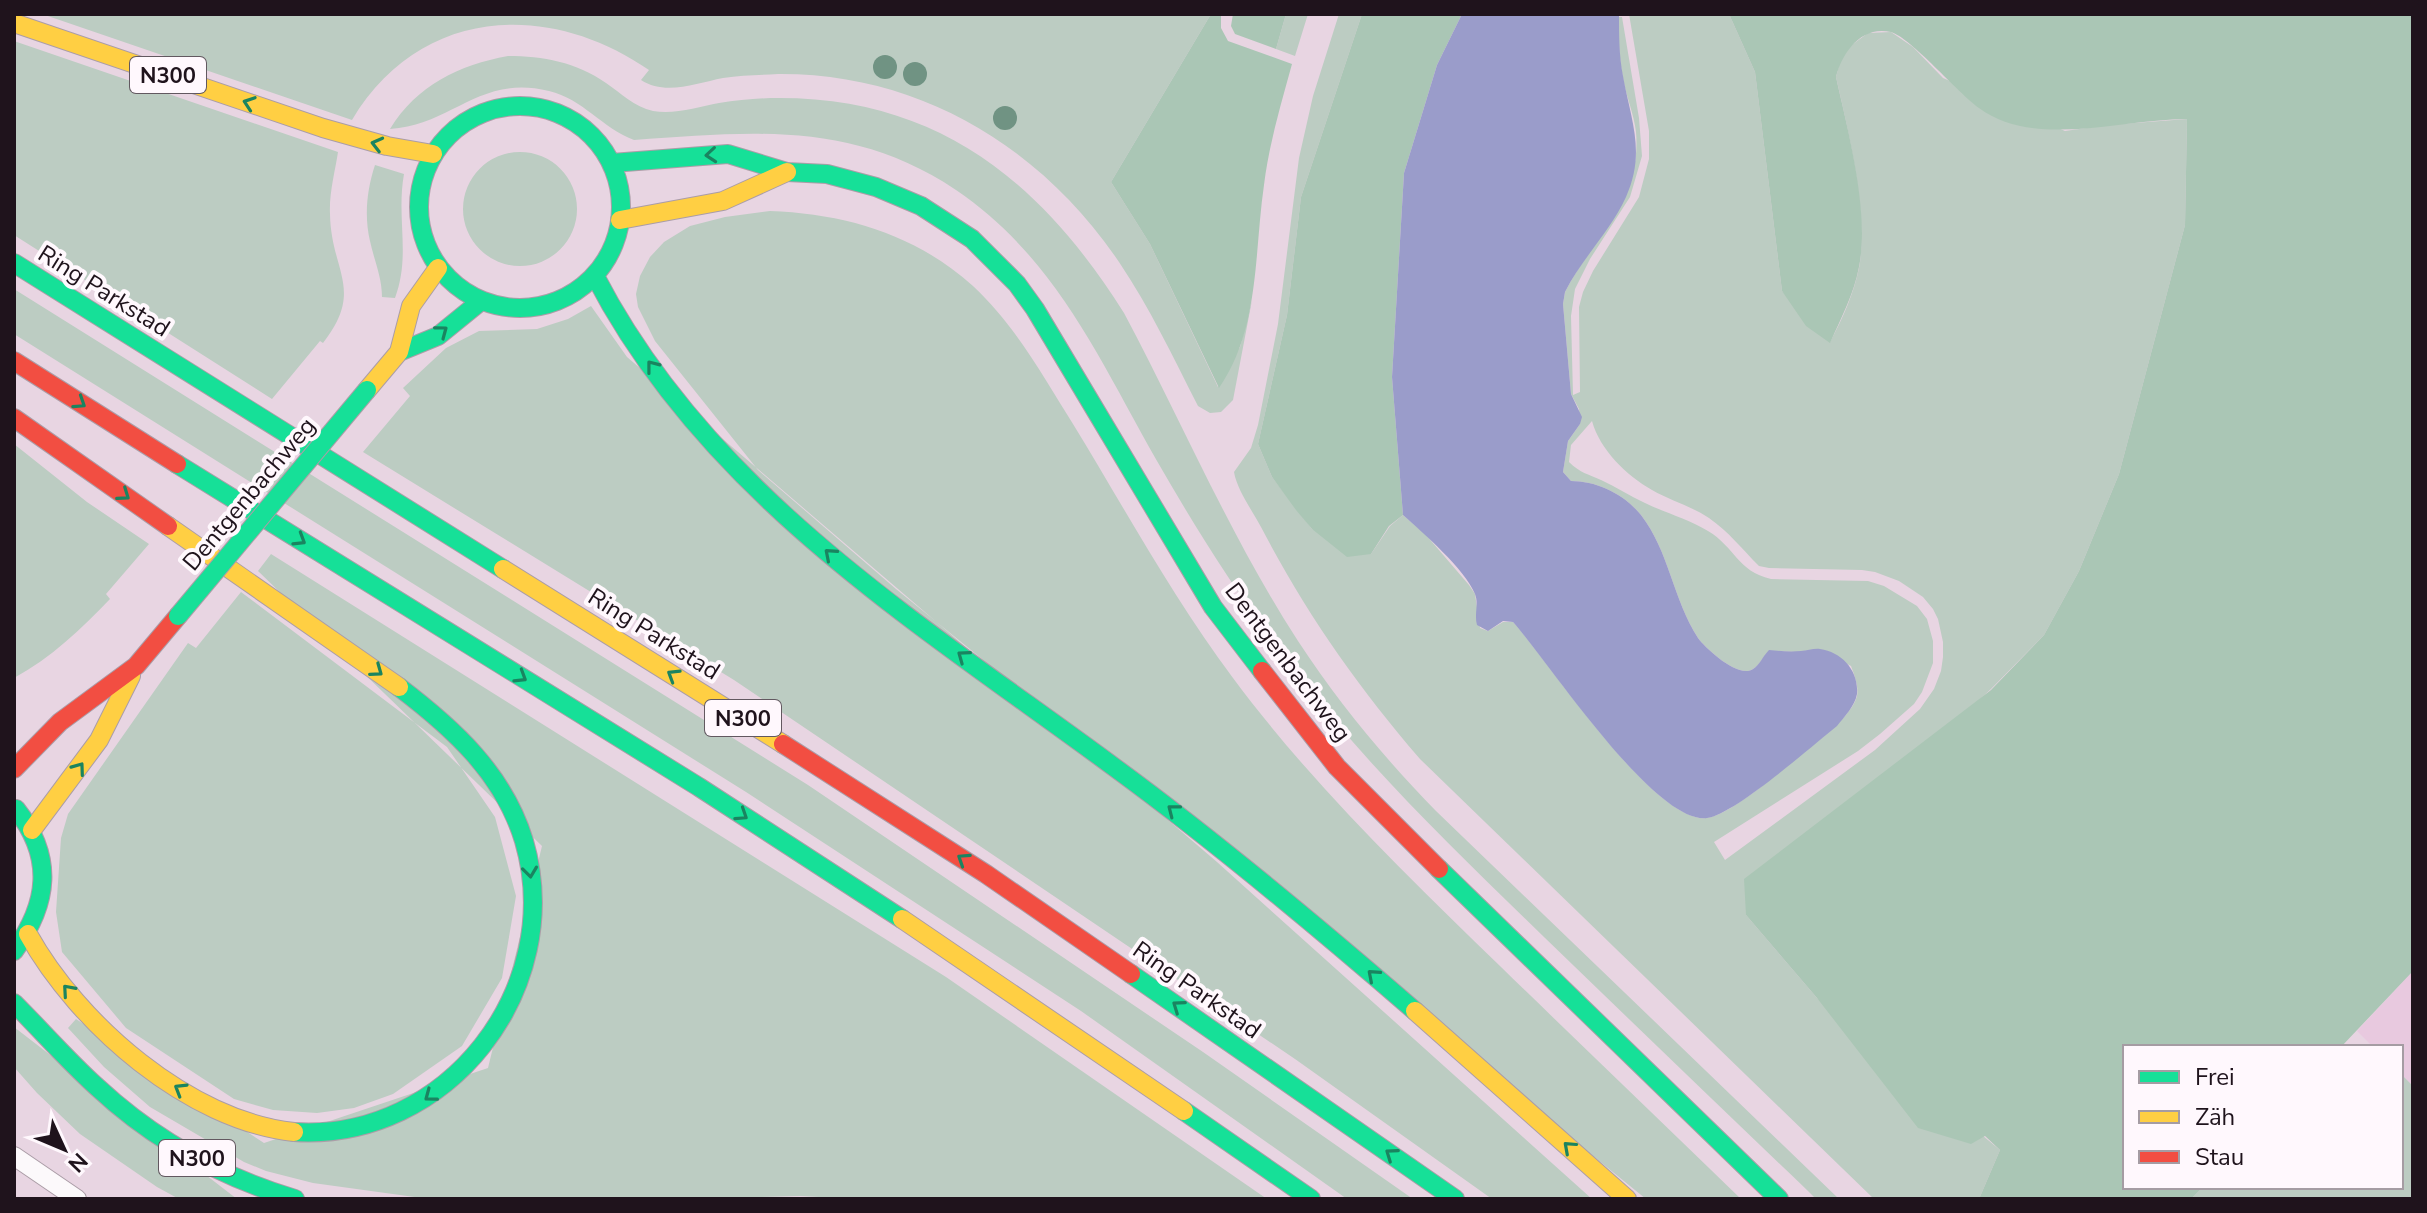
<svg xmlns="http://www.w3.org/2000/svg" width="2427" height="1213" font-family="'Nunito Sans',sans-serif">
<rect width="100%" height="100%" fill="#e8d5e2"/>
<path fill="#e8c9df" d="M 2413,971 L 2413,1086 L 2401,1074 L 2401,1047 L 2373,1047 L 2357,1031 Z"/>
<path fill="#bcccc2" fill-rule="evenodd" d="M 42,14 L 1211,14 L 1111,182 L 1150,244 L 1218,387 L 1240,347 L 1252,300 L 1233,400 L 1221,412 L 1210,413 L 1198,406 C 1173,357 1150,308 1119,262 C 1041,147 920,73 778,74 C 760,75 741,75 723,78 C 697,83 665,96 641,80 L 649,70 C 548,0 419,7 352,120 Z
M 1286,14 L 1308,14 L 1295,56 L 1276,49 Z
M 1339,14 L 1362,14 L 1301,197 L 1287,315 L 1258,444 L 1272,477 L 1312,529 L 1371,554 L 1390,526 L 1403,515 L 1426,535 L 1469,585 L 1475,594 L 1480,628 L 1488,631 L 1503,622 L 1513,622 C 1549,661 1654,824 1707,818 C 1733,814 1786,766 1808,749 C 1823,737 1852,715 1857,696 C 1859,687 1854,674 1851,666 L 1819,649 L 1797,652 L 1769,651 C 1764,656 1759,666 1753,669 C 1739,679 1706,649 1698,638 C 1673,599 1669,551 1641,515 C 1624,494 1597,481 1571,481 L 1563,472 L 1568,441 L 1580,424 L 1579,409 L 1571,394 L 1563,304 L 1565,292 C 1593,237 1642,199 1636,132 C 1634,114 1626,96 1623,78 C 1619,58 1618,38 1619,17 L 1622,17 L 1639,118 L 1642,156 L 1630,197 L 1590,259 L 1575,289 L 1571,316 L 1573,395 L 1580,392 L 1579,307 L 1583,292 L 1593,271 L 1639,197 L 1649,159 L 1649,131 L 1629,14 L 1729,14 L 1755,72 L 1782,291 L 1830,342 C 1842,320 1854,293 1859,268 C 1869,216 1848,129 1836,77 L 1841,58 L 1849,47 L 1868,33 L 1891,32 L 1913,47 L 1943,78 L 2065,131 L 2108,125 L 2187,119 L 2185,225 L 2119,474 L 2079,571 L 2044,635 L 1991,689 L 1746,915 L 1817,998 L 2000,1150 L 1979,1199 L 1874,1199 L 1420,759 C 1356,684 1307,615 1261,527 C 1252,510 1237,490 1234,472 L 1251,448 L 1258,425 L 1278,324 L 1299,158 L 1313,96 ZM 1592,421 C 1600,450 1626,475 1652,490 C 1671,501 1691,506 1709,518 C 1729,532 1742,549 1759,566 L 1769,568 L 1862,570 L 1875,572 L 1899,581 L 1923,597 L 1933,609 L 1938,619 L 1943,642 L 1943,657 L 1941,671 L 1934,689 L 1920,709 L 1875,750 L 1725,860 L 1714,842 L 1858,751 L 1880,734 L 1914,704 L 1922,692 L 1933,663 L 1933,641 L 1927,619 L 1917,606 L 1884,586 L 1868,581 L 1771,579 C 1737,571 1735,547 1708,531 C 1688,519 1666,513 1645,503 C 1630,496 1616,487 1601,480 C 1588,474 1580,473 1569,462 L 1571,445 Z
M 14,41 L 338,152 C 335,172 329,193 330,214 C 331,272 365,289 323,343 L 320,341 L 272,399 L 14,235 Z
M 508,56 C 543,56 576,62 606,83 C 621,93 634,107 653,111 C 674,115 698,107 719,103 C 739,100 759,98 779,98 C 940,98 1042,183 1124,313 C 1182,422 1231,538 1298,641 C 1338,702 1385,759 1436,811 L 1839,1199 L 1816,1199 L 1808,1191 C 1720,1107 1632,1022 1544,937 C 1459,854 1371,771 1299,676 C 1246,608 1200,536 1157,461 C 1099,359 1056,258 956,190 C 851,120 752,132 634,140 C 602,128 583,99 549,91 C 479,74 453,125 390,129 C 417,85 459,65 508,56 Z
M463 209a57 57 0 1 1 114 0a57 57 0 1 1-114 0Z
M 375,165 L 404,174 C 396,219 411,255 395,298 L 382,297 C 382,277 374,260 370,241 C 364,216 367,189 375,165 Z
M 770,211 C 846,214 915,234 973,286 C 1015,325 1043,376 1073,424 C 1125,509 1173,598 1233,678 C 1311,783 1406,875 1500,966 C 1580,1044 1661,1121 1741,1199 L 1646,1199 L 896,589 L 758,470 L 655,341 L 638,307 L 636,294 L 640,276 L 650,257 L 664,242 L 690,226 L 725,217 Z
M 14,289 L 808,785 L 1203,1052 L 1413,1199 L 1347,1199 L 1081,1011 L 746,792 L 14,334 Z
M 591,306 L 627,357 L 1217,862 L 1592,1199 L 1492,1199 L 1295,1059 L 734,680 L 363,452 L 410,396 L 403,388 L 446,348 L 479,331 L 537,329 L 568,319 Z
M 14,444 L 87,502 L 149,544 L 106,594 L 110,599 C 81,629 51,658 14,678 Z
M 271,554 L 946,977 L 1267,1199 L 856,1199 L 800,1196 L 692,1199 L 429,1199 L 313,1183 L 266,1171 L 244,1162 L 150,1107 L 104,1067 L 68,1028 L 76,1019 L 264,1143 L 488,1068 L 542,846 L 258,571 Z
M 241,592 L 447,747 L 495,817 L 516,896 L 502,978 L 462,1046 L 393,1094 L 354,1108 L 317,1113 L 273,1110 L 234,1099 L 126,1028 L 62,952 L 56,912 L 61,838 L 68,814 L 188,643 L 196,648 Z
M 14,1027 L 237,1199 L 179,1199 L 157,1187 L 80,1134 L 37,1093 L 14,1067 Z
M 2401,1074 L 2413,1086 L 2413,1199 L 2191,1199 L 2203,1187 L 2401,1187 Z"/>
<path fill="#aac6b5" d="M 1211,14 L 1221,14 L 1221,28 L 1228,41 L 1292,64 C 1281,104 1269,144 1264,185 C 1254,253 1260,329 1219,388 L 1150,244 L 1111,182 Z
M 1233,14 L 1286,14 L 1276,49 L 1235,34 L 1231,26 Z
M 1362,14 L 1462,14 L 1437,65 L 1404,173 L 1392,377 L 1403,515 L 1389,526 L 1371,554 L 1347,557 L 1312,529 L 1296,510 L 1272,477 L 1258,444 L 1287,315 L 1301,197 Z
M 1729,14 L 2413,14 L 2413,971 L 2341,1047 L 2125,1047 L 2125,1187 L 2203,1187 L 2191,1199 L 1979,1199 L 2000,1150 L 1985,1136 L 1971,1144 L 1918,1128 L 1817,998 L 1746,915 L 1744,879 L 1991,690 L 2044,635 L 2079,571 L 2119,474 L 2185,225 L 2187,119 C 2122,119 2034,149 1979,108 C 1958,93 1911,38 1891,32 C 1861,25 1842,53 1836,77 C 1848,131 1870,213 1859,267 C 1854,294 1841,318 1830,343 L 1806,326 L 1782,291 L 1755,72 Z"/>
<path fill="#9a9cca" d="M 1462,14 L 1619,14 C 1619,35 1619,55 1623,76 C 1631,121 1646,152 1626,197 C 1610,232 1582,258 1565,292 L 1563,304 L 1571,394 L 1582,417 L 1580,424 L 1568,441 L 1563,472 L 1571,481 C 1597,481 1624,494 1641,515 C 1669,551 1673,599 1698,638 C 1706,649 1739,679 1753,669 C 1759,666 1763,656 1769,650 C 1779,651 1790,652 1801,651 C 1807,651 1814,648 1820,649 C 1842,652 1859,671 1857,694 C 1855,706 1844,717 1837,726 C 1812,746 1735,814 1707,818 C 1655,825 1548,661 1513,622 L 1503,621 L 1488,631 L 1477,625 C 1474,614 1479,604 1475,594 C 1465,569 1423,533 1403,515 L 1392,377 L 1404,173 L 1437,65 Z"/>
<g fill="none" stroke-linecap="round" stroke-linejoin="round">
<g stroke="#ab9da7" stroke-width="20">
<path id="lane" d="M 14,1156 L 77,1199"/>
</g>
<g stroke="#ab9da7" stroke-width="20">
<path id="fast" d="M419 207a101 101 0 1 1 202 0a101 101 0 1 1-202 0Z
M 612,163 L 728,154 L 787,172 L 827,174 L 876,187 L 921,206 L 972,239 L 1017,284 L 1035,309 L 1213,607 L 1262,671
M 14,263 L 503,569
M 595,276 C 708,495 922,625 1114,767 C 1218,843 1318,927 1415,1011
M 399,352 L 438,336 L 481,301
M 177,464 L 699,787 L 902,919
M 1439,869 L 1779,1199
M 14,951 C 49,903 54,857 16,809
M 1131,974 L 1455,1199
M 14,1003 C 42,1031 68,1061 97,1087 C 154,1140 221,1177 295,1199
M 1184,1111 L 1311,1199
M 294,1132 C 447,1142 567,988 524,841 C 504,774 453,728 399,687"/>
</g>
<g stroke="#ab9da7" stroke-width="20">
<path id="slow" d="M 14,23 L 323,128 L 387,146 L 433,154
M 620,220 L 723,201 L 787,172
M 367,390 L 399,352 L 411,306 L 438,268
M 168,526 L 399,687
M 503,569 L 783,744
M 32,830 L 99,740 L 131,676
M 902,919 L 1184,1111
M 28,934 C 78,1024 189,1121 294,1132
M 1415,1011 L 1627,1199"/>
</g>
<g stroke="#ab9da7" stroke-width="20">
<path id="jam" d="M 14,361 L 177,464
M 14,418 L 168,526
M 1262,671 L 1337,767 L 1439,869
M 783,744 L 986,874 L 1131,974
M 14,769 L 60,722 L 136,666 L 178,616"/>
</g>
<use href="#lane" stroke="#fcf9fb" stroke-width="18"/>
<use href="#fast" stroke="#16e098" stroke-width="18"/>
<use href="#slow" stroke="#ffcf43" stroke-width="18"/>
<use href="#jam" stroke="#f24e42" stroke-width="18"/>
<g stroke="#ab9da7" stroke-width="20" stroke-linecap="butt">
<path id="fast-bridge" d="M 178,616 L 367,390"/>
</g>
<use href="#fast-bridge" stroke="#16e098" stroke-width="18"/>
</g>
<g fill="#709383">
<circle cx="885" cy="67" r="12"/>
<circle cx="915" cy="74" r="12"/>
<circle cx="1005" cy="118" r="12"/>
</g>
<defs><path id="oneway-chevron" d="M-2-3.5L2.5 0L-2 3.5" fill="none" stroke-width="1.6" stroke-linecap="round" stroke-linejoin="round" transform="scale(2)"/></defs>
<g stroke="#1a8460">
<use href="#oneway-chevron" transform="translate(249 103) rotate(-161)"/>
<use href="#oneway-chevron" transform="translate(377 144) rotate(-166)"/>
<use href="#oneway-chevron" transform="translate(711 155) rotate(175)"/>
<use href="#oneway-chevron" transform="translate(442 331) rotate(-37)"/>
<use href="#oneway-chevron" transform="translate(652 366) rotate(-128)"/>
<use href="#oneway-chevron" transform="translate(80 403) rotate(33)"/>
<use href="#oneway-chevron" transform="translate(124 495) rotate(35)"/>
<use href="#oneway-chevron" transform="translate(300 540) rotate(32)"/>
<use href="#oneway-chevron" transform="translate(830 554) rotate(-139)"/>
<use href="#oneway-chevron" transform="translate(963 656) rotate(-144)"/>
<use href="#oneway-chevron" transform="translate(377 671) rotate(36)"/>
<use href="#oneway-chevron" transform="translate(673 675) rotate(-148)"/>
<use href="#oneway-chevron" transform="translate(521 677) rotate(32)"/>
<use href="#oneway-chevron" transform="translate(79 768) rotate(-54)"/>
<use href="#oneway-chevron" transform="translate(1173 810) rotate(-142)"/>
<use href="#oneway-chevron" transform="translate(742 815) rotate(33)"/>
<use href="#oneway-chevron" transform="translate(963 859) rotate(-147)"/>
<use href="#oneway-chevron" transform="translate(530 872) rotate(83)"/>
<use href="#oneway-chevron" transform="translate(1373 975) rotate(-139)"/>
<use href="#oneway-chevron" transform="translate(68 990) rotate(-131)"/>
<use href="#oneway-chevron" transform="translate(1178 1006) rotate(-145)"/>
<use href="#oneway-chevron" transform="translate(180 1089) rotate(-149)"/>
<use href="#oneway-chevron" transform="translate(430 1096) rotate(143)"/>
<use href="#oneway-chevron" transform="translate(1569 1147) rotate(-138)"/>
<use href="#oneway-chevron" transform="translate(1391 1154) rotate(-145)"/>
</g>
<g text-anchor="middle" stroke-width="8" stroke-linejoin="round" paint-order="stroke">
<g fill="#fff8fd" stroke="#625860" stroke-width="2">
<rect x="130" y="57" width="76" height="36" rx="6"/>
<rect x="705" y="700" width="76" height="36" rx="6"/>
<rect x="159" y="1140" width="76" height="36" rx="6"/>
</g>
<g font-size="22" font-weight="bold" fill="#1f131c">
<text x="168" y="83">N300</text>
<text x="743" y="726">N300</text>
<text x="197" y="1166">N300</text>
</g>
<g font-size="24" fill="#1f131c" stroke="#fff8fd">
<text transform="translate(104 291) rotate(32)" y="8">Ring Parkstad</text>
<text transform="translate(249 494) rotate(-50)" y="8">Dentgenbachweg</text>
<text transform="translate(654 634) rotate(32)" y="8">Ring Parkstad</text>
<text transform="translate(1288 662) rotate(53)" y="8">Dentgenbachweg</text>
<text transform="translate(1197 990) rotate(35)" y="8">Ring Parkstad</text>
</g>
</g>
<rect width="2427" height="1213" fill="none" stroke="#1f131c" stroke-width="32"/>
<rect x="2123" y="1045" width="280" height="144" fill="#fff8fd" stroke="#a59ca3" stroke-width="2"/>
<rect x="2139" y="1071" width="40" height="12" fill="#16e098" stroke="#a59ca3" stroke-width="2"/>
<text x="2195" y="1085" font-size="24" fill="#1f131c">Frei</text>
<rect x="2139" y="1111" width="40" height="12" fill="#ffcf43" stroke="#a59ca3" stroke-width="2"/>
<text x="2195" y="1125" font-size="24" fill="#1f131c">Zäh</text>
<rect x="2139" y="1151" width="40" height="12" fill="#f24e42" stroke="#a59ca3" stroke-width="2"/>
<text x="2195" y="1165" font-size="24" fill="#1f131c">Stau</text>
<g transform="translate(64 1149) rotate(134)" stroke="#fff8fd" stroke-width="6" paint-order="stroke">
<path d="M0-6L14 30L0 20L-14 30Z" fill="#1f131c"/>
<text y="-12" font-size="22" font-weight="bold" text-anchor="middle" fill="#1f131c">N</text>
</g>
</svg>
